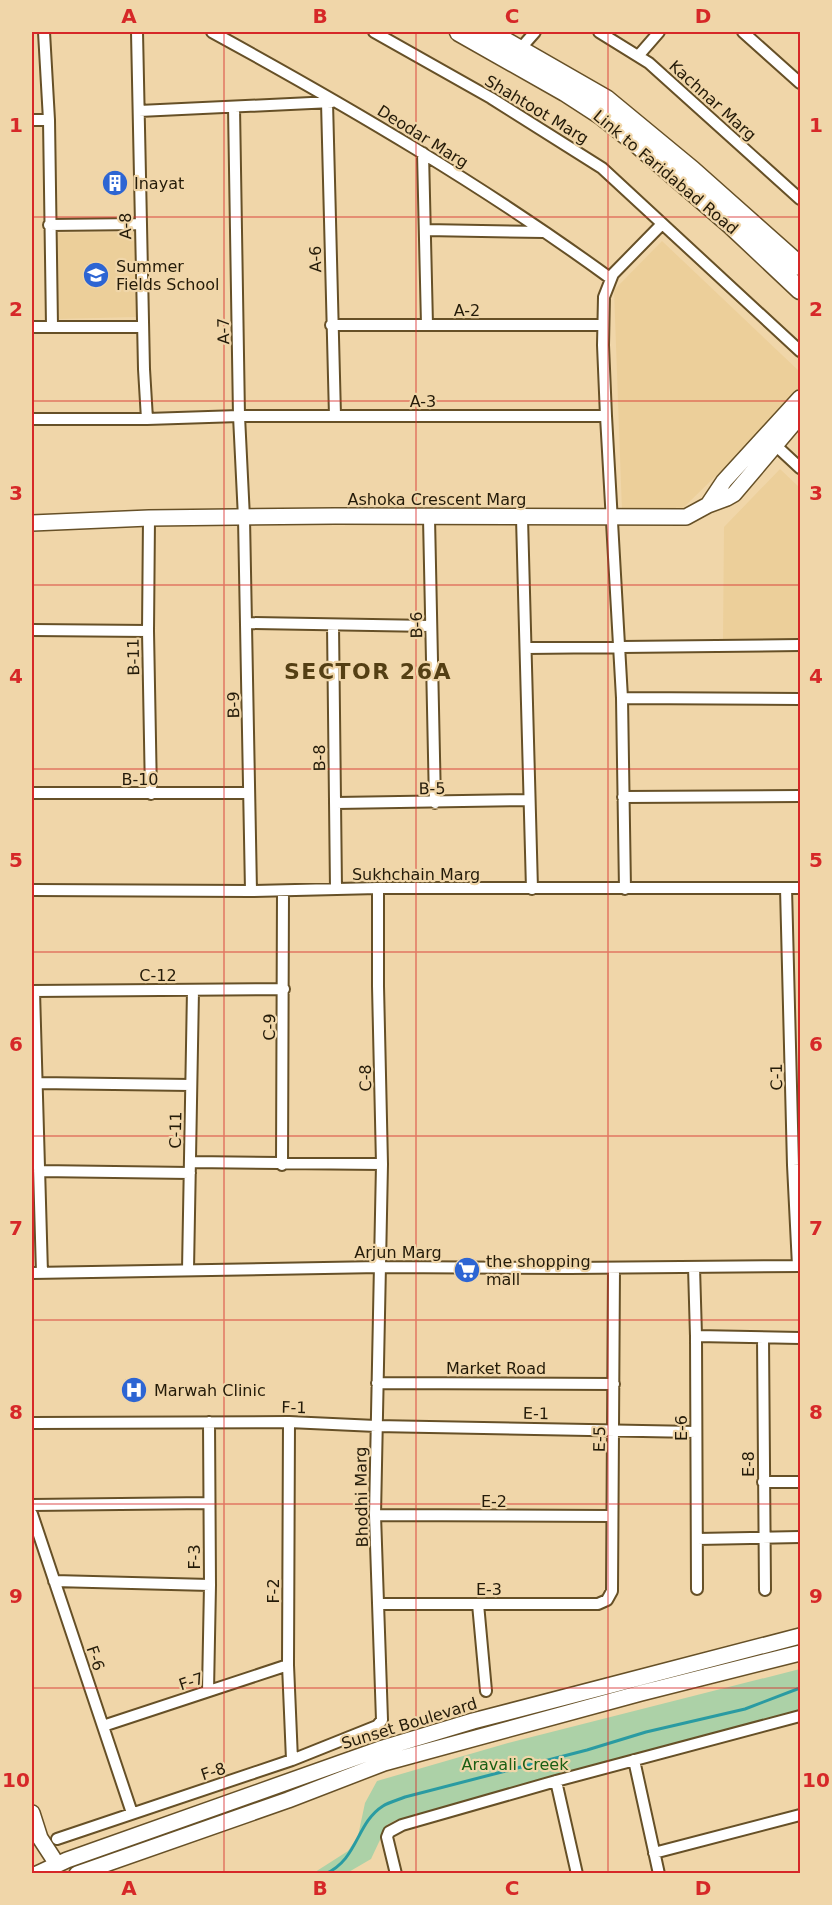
<svg xmlns="http://www.w3.org/2000/svg" width="832" height="1905" font-family="'DejaVu Sans',sans-serif">
<rect width="100%" height="100%" fill="#f0d6a9"/>
<path fill="#eccf9a" d="M 135,232 L 136,317 L 57,319 L 55,233 Z
M 662,241 L 800,372 L 800,394 L 683,508 L 622,511 L 614,290 Z
M 780,469 L 800,488 L 800,640 L 723,641 L 724,527 Z"/>
<path fill="#acd1a7" d="M 800,1669 L 800,1712 L 396,1820 L 387,1825 L 371,1859 L 347,1873 L 312,1874 L 348,1851 L 358,1836 L 365,1803 L 377,1781 L 508,1743 Z"/>
<g fill="none" stroke-linecap="round" stroke-linejoin="round">
<path stroke="#2a9ba2" stroke-width="3" d="M 325,1874 C 358,1860 356,1823 383,1806 C 389,1802 398,1800 405,1797 L 587,1750 L 646,1732 L 745,1709 L 800,1688"/>
<g stroke="#665027" stroke-width="14">
<path id="street" d="M 44,32 L 49,120 L 52,326
M 137,32 L 144,369 L 147,419
M 212,32 C 349,107 484,186 610,278
M 374,32 L 491,98 L 602,168 L 800,351
M 599,32 L 649,63 L 800,199
M 743,32 L 800,83
M 520,49 L 535,32
M 639,55 L 659,32
M 327,102 L 335,416
M 234,107 L 239,416 L 244,518 L 251,891
M 139,111 L 332,102
M 32,120 L 49,120
M 423,153 L 427,325
M 49,225 L 140,224
M 425,230 L 544,232
M 331,325 L 603,325
M 32,327 L 143,327
M 32,419 L 147,419 L 239,416 L 606,416
M 772,442 L 800,468
M 149,518 L 148,631 L 151,794
M 429,518 L 435,803
M 522,518 L 532,889
M 247,623 L 431,626
M 333,625 L 336,889
M 32,630 L 148,631
M 526,648 L 800,645
M 622,698 L 800,699
M 32,793 L 249,793
M 623,797 L 800,796
M 336,803 L 529,800
M 786,888 L 793,1165 L 798,1266
M 625,889 L 622,698 L 606,416 L 603,345 L 604,297 L 613,274 L 662,224
M 32,890 L 251,891 L 378,888 L 800,888
M 32,991 L 284,989
M 34,991 L 42,1273
M 37,1083 L 191,1085
M 190,1162 L 382,1164
M 282,1165 L 283,891
M 39,1171 L 190,1173
M 694,1267 L 696,1336 L 697,1589
M 188,1270 L 193,990
M 32,1273 L 380,1267 L 570,1268 L 800,1266
M 696,1336 L 800,1338
M 763,1338 L 765,1590
M 377,1383 L 614,1384
M 289,1422 L 288,1665 L 292,1760
M 32,1423 L 289,1422 L 376,1426 L 696,1432
M 763,1482 L 800,1482
M 32,1505 L 209,1503
M 32,1514 L 132,1813
M 375,1515 L 612,1516
M 697,1539 L 800,1537
M 54,1581 L 210,1585
M 379,1604 L 598,1604 L 607,1600 L 612,1591 L 614,1268
M 478,1604 L 486,1691
M 208,1691 L 210,1585 L 209,1422
M 103,1726 L 288,1665
M 634,1760 L 659,1874
M 556,1781 L 577,1874
M 57,1839 L 292,1760 L 377,1726 L 382,1720 L 375,1515 L 382,1164 L 378,986 L 378,888
M 654,1853 L 800,1815
M 396,1874 L 387,1837 L 389,1832 L 402,1825 L 556,1781 L 800,1716"/>
</g>
<g stroke="#665027" stroke-width="18">
<path id="secondary" d="M 708,505 L 724,481 L 800,398
M 32,523 L 149,518 L 335,516 L 686,517 L 708,505 L 727,498 L 734,494 L 800,416
M 32,1813 L 40,1838 L 53,1858
M 37,1874 L 67,1860 L 380,1749 L 473,1721 L 800,1636
M 77,1874 L 288,1800 L 384,1763 L 641,1693 L 800,1653"/>
</g>
<g stroke="#665027" stroke-width="21">
<path id="primary" d="M 459,32 L 565,92 L 602,116 L 636,143 L 731,225 L 800,290
M 489,32 L 606,99 L 692,170 L 800,266"/>
</g>
<use href="#street" stroke="#fff" stroke-width="10"/>
<use href="#secondary" stroke="#fff" stroke-width="15"/>
<use href="#primary" stroke="#fff" stroke-width="18"/>
</g>
<path fill="none" stroke="#d62828" stroke-width="1.5" stroke-opacity="0.55" d="M 224,32 L 224,1874M 416,32 L 416,1874M 608,32 L 608,1874M 32,217 L 800,217M 32,401 L 800,401M 32,585 L 800,585M 32,769 L 800,769M 32,952 L 800,952M 32,1136 L 800,1136M 32,1320 L 800,1320M 32,1504 L 800,1504M 32,1688 L 800,1688"/>
<defs>
<g id="building-disc" transform="scale(1.35)"><circle r="9.5" fill="#2d65d3" stroke="#f0d6a9"/><path d="M-4-6H4V6H1V3H-1V6H-4ZM-2.5-4.3h1.7v1.8h-1.7ZM.8-4.3h1.7v1.8H.8ZM-2.5-1h1.7V.8h-1.7ZM.8-1h1.7V.8H.8Z" fill="#fff"/></g>
<g id="school-disc" transform="scale(1.35)"><circle r="9.5" fill="#2d65d3" stroke="#f0d6a9"/><path d="M0-5L7-2L0 1L-7-2ZM-4 1L0 2.5L4 1V4Q0 6-4 4Z" fill="#fff"/></g>
<g id="supermarket-disc" transform="scale(1.35)"><circle r="9.5" fill="#2d65d3" stroke="#f0d6a9"/><path d="M-6-5.5h2.5l.6 2H6L4.5 2H-2.5L-4.4-4H-6ZM-1.5 3.2a1.3 1.3 0 1 0 .1 0ZM3 3.2a1.3 1.3 0 1 0 .1 0Z" fill="#fff"/></g>
<g id="hospital-disc" transform="scale(1.35)"><circle r="9.5" fill="#2d65d3" stroke="#f0d6a9"/><path d="M-5-5h3v3.5h4V-5h3V5h-3V1.5h-4V5h-3Z" fill="#fff"/></g>
</defs>
<g fill-rule="evenodd">
<use href="#building-disc" x="115" y="183"/>
<use href="#school-disc" x="96" y="275"/>
<use href="#supermarket-disc" x="467" y="1270"/>
<use href="#hospital-disc" x="134" y="1390"/>
</g>
<g text-anchor="middle" stroke-width="4.5" stroke-linejoin="round" paint-order="stroke">
<g font-size="16" fill="#241b09" stroke="#f0d6a9">
<text transform="translate(713 100) rotate(42)" y="6">Kachnar Marg</text>
<text transform="translate(537 109) rotate(31)" y="6">Shahtoot Marg</text>
<text transform="translate(423 136) rotate(32)" y="6">Deodar Marg</text>
<text transform="translate(666 172) rotate(40)" y="6">Link to Faridabad Road</text>
<text transform="translate(125 226) rotate(-91)" y="6">A-8</text>
<text transform="translate(315 259) rotate(-91)" y="6">A-6</text>
<text x="467" y="316">A-2</text>
<text transform="translate(223 331) rotate(-91)" y="6">A-7</text>
<text x="423" y="407">A-3</text>
<text x="437" y="505">Ashoka Crescent Marg</text>
<text transform="translate(416 625) rotate(-91)" y="6">B-6</text>
<text transform="translate(133 657) rotate(-91)" y="6">B-11</text>
<text transform="translate(233 705) rotate(-91)" y="6">B-9</text>
<text transform="translate(319 758) rotate(-91)" y="6">B-8</text>
<text x="140" y="785">B-10</text>
<text transform="translate(432 788) rotate(-1)" y="6">B-5</text>
<text x="416" y="880">Sukhchain Marg</text>
<text x="158" y="981">C-12</text>
<text transform="translate(269 1027) rotate(-89)" y="6">C-9</text>
<text transform="translate(776 1077) rotate(-91)" y="6">C-1</text>
<text transform="translate(365 1078) rotate(-91)" y="6">C-8</text>
<text transform="translate(175 1130) rotate(-89)" y="6">C-11</text>
<text x="398" y="1258">Arjun Marg</text>
<text x="496" y="1374">Market Road</text>
<text transform="translate(294 1407) rotate(1)" y="6">F-1</text>
<text transform="translate(536 1413) rotate(1)" y="6">E-1</text>
<text transform="translate(681 1428) rotate(-90)" y="6">E-6</text>
<text transform="translate(599 1439) rotate(-89)" y="6">E-5</text>
<text transform="translate(748 1464) rotate(-90)" y="6">E-8</text>
<text transform="translate(361 1497) rotate(-91)" y="6">Bhodhi Marg</text>
<text x="494" y="1507">E-2</text>
<text transform="translate(194 1557) rotate(-90)" y="6">F-3</text>
<text x="489" y="1595">E-3</text>
<text transform="translate(273 1591) rotate(-90)" y="6">F-2</text>
<text transform="translate(96 1658) rotate(71)" y="6">F-6</text>
<text transform="translate(191 1681) rotate(-18)" y="6">F-7</text>
<text transform="translate(409 1723) rotate(-17)" y="6">Sunset Boulevard</text>
<text transform="translate(213 1771) rotate(-18)" y="6">F-8</text>
</g>
<g font-size="16" fill="#241b09" stroke="#f0d6a9" text-anchor="start">
<text x="134" y="189">Inayat</text>
<text x="116" y="272">Summer<tspan x="116" dy="18">Fields School</tspan></text>
<text x="486" y="1267">the shopping<tspan x="486" dy="18">mall</tspan></text>
<text x="154" y="1396">Marwah Clinic</text>
</g>
<g font-size="16" fill="#1a5f13" stroke="#f0d6a9">
<text x="515" y="1770">Aravali Creek</text>
</g>
<g font-size="22" font-weight="bold" letter-spacing="1.5" fill="#543f14" stroke="#f0d6a9">
<text x="368" y="679">SECTOR 26A</text>
</g>
</g>
<rect width="832" height="1905" fill="none" stroke="#f0d6a9" stroke-width="66"/>
<rect x="33" y="33" width="766" height="1839" fill="none" stroke="#d62828" stroke-width="2"/>
<g font-size="20" text-anchor="middle" font-weight="bold" fill="#d62828">
<text x="129" y="23">A</text>
<text x="320" y="23">B</text>
<text x="512" y="23">C</text>
<text x="703" y="23">D</text>
<text x="16" y="132">1</text>
<text x="816" y="132">1</text>
<text x="16" y="316">2</text>
<text x="816" y="316">2</text>
<text x="16" y="500">3</text>
<text x="816" y="500">3</text>
<text x="16" y="683">4</text>
<text x="816" y="683">4</text>
<text x="16" y="867">5</text>
<text x="816" y="867">5</text>
<text x="16" y="1051">6</text>
<text x="816" y="1051">6</text>
<text x="16" y="1235">7</text>
<text x="816" y="1235">7</text>
<text x="16" y="1419">8</text>
<text x="816" y="1419">8</text>
<text x="16" y="1603">9</text>
<text x="816" y="1603">9</text>
<text x="16" y="1787">10</text>
<text x="816" y="1787">10</text>
<text x="129" y="1895">A</text>
<text x="320" y="1895">B</text>
<text x="512" y="1895">C</text>
<text x="703" y="1895">D</text>
</g>
</svg>
